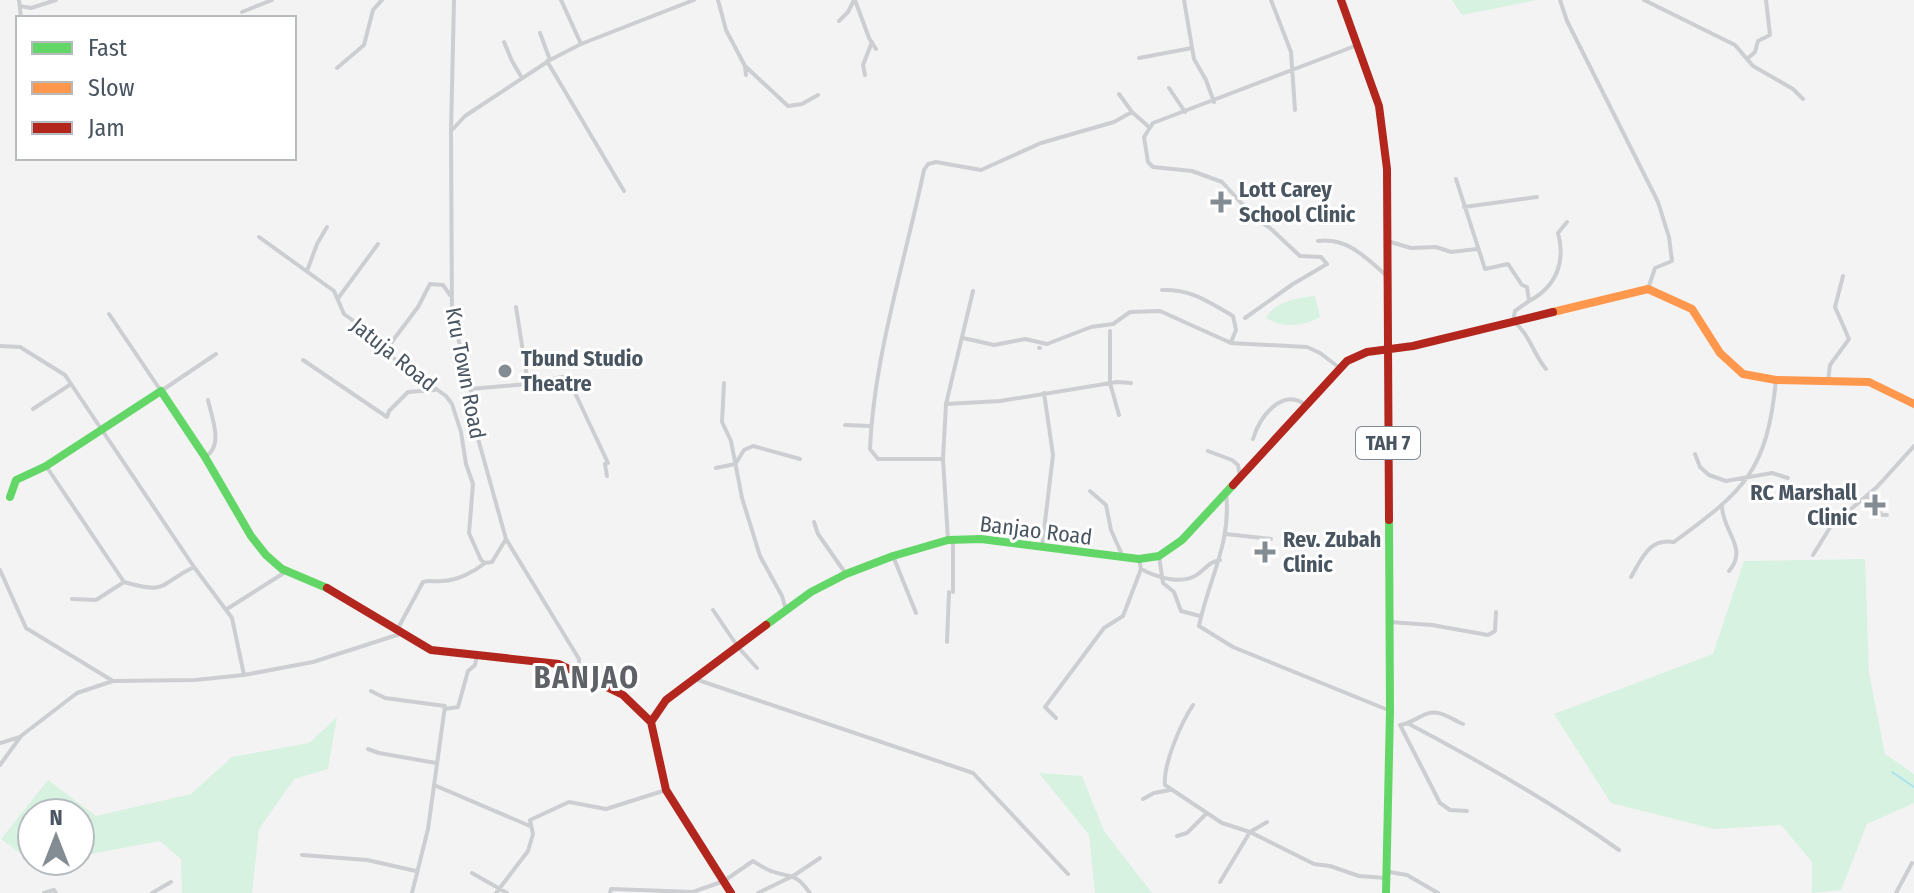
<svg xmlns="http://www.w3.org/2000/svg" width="1914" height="893" font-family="'Fira Sans Condensed',sans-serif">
<rect width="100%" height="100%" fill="#f3f3f3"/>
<path fill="#d7f2e1" d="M 1452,0 L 1537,0 L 1462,15 Z
M 1315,296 L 1320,317 C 1303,327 1283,328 1266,318 C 1275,301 1297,298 1315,296 Z
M 1865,559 L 1869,673 L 1885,754 L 1914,774 L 1914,803 L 1867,824 L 1841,890 L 1812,893 L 1812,862 L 1781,825 L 1714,829 L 1611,803 L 1554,714 L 1713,654 L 1744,561 Z
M 337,717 L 328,769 L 294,779 L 259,829 L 252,893 L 182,893 L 181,859 L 160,841 L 80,856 L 80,813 L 32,813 L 32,861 L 55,861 L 36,865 L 1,839 L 48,780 L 96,816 L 191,794 L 232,757 L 309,743 Z
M 1039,773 L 1082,776 L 1104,831 L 1152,893 L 1095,893 L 1089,835 Z"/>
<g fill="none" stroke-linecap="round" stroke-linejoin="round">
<path stroke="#abe2f1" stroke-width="2" d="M 1892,772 L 1914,787"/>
<path stroke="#ccced1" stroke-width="4" d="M 19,0 L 21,18
M 454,0 L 451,131 L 452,318 L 469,376 L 477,435 L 506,539 L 579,659 L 579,673
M 561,0 L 581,44
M 718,0 L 726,30 L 745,66 L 746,75
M 855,0 L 869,38 L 876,49
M 1184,0 L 1194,59 L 1206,80 L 1214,102
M 1271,0 L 1291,52 L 1295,110
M 1560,0 L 1567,21 L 1658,202 L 1669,237 L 1672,261 L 1655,268 L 1648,289
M 1644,0 L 1735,45 L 1753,66 L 1793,89 L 1803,99
M 20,6 L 31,8 L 56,0
M 242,12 L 272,0
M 839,21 L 848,12 L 854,0
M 540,33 L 550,60
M 504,42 L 512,61 L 522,78
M 1139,58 L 1192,48
M 1747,59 L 1755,52 L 1758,41 L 1770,35 L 1766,0
M 547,61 L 624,191
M 745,66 L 788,106 L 802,104 L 818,95
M 337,68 L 364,45 L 373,10 L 382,0
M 865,75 L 863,65 L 872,42
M 1169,88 L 1185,112
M 1119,94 L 1132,112 L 1149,127
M 453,129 L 465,116 L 550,60 L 581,44 L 694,0
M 1456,179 L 1485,269 L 1508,264 L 1522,285 L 1527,287 L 1529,301 L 1515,311 L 1513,321 C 1530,334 1533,354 1546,369
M 1464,207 L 1537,197
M 259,237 L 334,291 L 344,314 L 366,330 L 388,354 L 446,396 L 452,404 L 461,432 L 466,464 L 473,484 L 469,533 L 481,560 L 485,563 L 492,562 L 506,539
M 1318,241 C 1347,237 1365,257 1386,275
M 1387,241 L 1411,248 L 1436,247 L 1451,252 L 1477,249
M 307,271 L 317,244 L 327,227
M 1162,290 C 1192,289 1208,302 1233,316 L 1236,330 L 1231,342
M 339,297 L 378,244
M 1529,301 C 1556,287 1566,262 1558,233 L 1567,222
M 516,307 L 528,384
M 109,314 L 161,391 L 216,354
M 1245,318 L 1293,284 L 1327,264 L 1321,257 L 1300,256 L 1270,228 L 1254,217 L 1222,182 L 1192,171 L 1153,167 L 1148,162 L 1144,137 L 1153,123 L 1355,46
M 1110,331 L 1110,383 L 1119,415
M 963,338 L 994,345 L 1025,339 L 1047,344 L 1091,327 L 1113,324 L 1130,312 L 1160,311 L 1231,343 L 1307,347 L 1320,353 L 1341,369
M 0,346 L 20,347 L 65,375 L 194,567 L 232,618 L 244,675
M 1039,348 L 1040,348
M 385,351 L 418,307 L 430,284 L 443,285 L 450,295
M 303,360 L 387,417 L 389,411 L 408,392 L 435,390
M 1828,381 L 1830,365 L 1849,339 L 1835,307 L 1843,276
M 724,383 L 722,422 L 731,441 L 742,498 L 760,556 L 782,596 L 786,610
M 470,389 L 528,384 L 567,376 L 608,463
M 946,404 L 1000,401 L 1117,382 L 1131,383
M 33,409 L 71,384
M 845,425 L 871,426
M 1253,439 C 1260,416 1283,386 1307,406
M 1208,451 L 1232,460 L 1238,465 L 1240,477
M 1695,454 L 1700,467 L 1709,475 L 1726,481 L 1772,473 L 1788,478
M 205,457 C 224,446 212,418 208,400
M 943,459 L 878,459 L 870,449 C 874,356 905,261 924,170 L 928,164 L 936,162 L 981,170 L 1041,143 L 1114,122 L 1132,112
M 736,463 L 744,450 L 753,446 L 800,459
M 605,464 L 607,476
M 46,466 L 124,582
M 716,468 L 735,464
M 1090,491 L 1106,505 L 1111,530 L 1123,557
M 1226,494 C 1232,542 1208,581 1199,626 L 1233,647 L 1388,710
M 1867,496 L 1882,515 L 1887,515
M 1722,506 C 1722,531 1749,548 1729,571
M 814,522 L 818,534 L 846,574
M 1226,534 L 1271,539
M 948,540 L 943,459 L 946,404 L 973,291
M 953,540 L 953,592
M 1042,547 L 1053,455 L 1044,393
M 1813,555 L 1831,526 L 1877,487 L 1914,446
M 893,556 L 916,613
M 1159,556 L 1163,583 L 1174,592 L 1181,611 L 1200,616
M 1141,569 C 1156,577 1182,586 1198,574 C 1206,568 1209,562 1220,560
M 0,570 L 26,628 L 113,681
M 1631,577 C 1642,558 1649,538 1674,542 C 1745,490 1767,471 1776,380
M 72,599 L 96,600 L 124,582 C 169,595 158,584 194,567
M 227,609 L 287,571
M 713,610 L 738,647 L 757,668
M 1390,622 L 1432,625 L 1488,635 L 1495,631 L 1496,612
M 397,630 L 423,582 C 430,580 434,582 442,581 C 456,581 474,572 485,563
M 947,642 L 949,592
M 695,679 L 973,773 L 1068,874
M 371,691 L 385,698 L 445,706 L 428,829 L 412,893
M 1193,705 C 1181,723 1163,764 1165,785 L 1222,823 L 1250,832 L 1267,822
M 445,709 L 458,707 L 468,671 L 475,665 L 477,655
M 1056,718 L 1045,707 L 1104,628 L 1123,616 L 1141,569 L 1139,559
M 1409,724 C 1481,762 1553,803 1619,850
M 1400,725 L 1440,803 L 1450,810 L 1467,811
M 1400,725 C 1413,724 1424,710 1438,713 C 1446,714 1455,721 1463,724
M 0,743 L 20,737
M 368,749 L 379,753 L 436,763
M 0,765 L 21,736 L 77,693 L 113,681 L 195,680 L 244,675 L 313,662 L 400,634
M 434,785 L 530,826
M 1143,799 L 1154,793 L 1170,790
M 1177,836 L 1187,833 L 1206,814
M 302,855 L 367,860 L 416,871
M 1389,872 L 1407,875 L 1438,893
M 472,873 L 507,893
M 1220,882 L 1250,832 L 1314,864 L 1330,866 L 1359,876 L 1386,878
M 44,893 L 54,890 L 56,893
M 152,893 L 171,882
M 496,893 L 528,851 L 533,834 L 530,820 L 569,802 L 606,809 L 666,790
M 610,893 L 611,889 L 693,892 L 724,881 L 753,861 C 758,864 765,869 771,871 C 792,879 794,871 810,893
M 758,893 L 793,876 L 820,858
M 1896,893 L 1912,863"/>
<path stroke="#63d668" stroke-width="8" d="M 10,497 L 16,480 L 46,466 L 161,391 L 205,457 L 251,536 L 266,555 L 282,569 L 327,588
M 766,625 L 811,592 L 846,574 L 893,556 L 948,540 L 981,539 L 1139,559 L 1159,556 L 1182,540 L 1233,485
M 1386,893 L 1390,711 L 1389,520"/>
<path stroke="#ff974d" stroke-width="8" d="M 1553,312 L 1648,289 L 1692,309 L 1720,353 L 1743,374 L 1776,380 L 1869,382 L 1914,404"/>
<path stroke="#b3261e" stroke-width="8" d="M 1341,0 L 1379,106 L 1387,169 L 1389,520
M 1233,485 L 1347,361 L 1367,352 L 1413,346 L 1553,312
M 327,588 L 431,650 L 559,664 L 623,695 L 651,722
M 731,893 L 666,790 L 651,722 L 666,700 L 766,625"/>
</g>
<g fill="#848c93" stroke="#fff" stroke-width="3">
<path d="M1217 190h8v8h8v8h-8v8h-8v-8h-8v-8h8z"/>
<circle cx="505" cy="371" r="8"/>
<path d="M1871 493h8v8h8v8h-8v8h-8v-8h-8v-8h8z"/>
<path d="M1261 540h8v8h8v8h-8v8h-8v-8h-8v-8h8z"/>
</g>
<g text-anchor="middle" stroke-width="6" stroke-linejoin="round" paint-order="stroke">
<rect fill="#fff" stroke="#808890" stroke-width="2" x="1356" y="427" width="64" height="32" rx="6"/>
<g font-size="20" font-weight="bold" fill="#495560">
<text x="1388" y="450">TAH 7</text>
</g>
<g font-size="22" font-weight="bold" fill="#495560" stroke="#fff" text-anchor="start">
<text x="1239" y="197">Lott Carey<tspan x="1239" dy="25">School Clinic</tspan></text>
<text x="521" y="366">Tbund Studio<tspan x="521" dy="25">Theatre</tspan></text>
<text x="1857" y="500" text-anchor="end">RC Marshall<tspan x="1857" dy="25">Clinic</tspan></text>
<text x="1283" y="547">Rev. Zubah<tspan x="1283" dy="25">Clinic</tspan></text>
</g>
<g font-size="22" fill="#495560" stroke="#fff">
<text transform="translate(394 354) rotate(39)" y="8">Jatuja Road</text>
<text transform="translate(466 373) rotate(79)" y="8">Kru Town Road</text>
<text transform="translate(1036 530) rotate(7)" y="8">Banjao Road</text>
</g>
<g font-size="30" font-weight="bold" letter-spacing="2" fill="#5e6267" stroke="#fff">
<text x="587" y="688">BANJAO</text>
</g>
</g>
<rect x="16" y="16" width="280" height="144" fill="#ffffff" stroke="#b6bbbf" stroke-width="2"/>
<rect x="32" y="42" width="40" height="12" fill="#63d668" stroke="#b6bbbf" stroke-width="2"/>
<text x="88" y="56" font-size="24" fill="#495560">Fast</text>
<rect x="32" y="82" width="40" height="12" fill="#ff974d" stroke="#b6bbbf" stroke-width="2"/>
<text x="88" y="96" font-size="24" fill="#495560">Slow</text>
<rect x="32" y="122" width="40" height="12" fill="#b3261e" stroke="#b6bbbf" stroke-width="2"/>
<text x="88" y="136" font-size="24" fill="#495560">Jam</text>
<g transform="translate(56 837)"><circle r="38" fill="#ffffff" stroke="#b6bbbf" stroke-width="2"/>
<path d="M0-6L14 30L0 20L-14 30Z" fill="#848c93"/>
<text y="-12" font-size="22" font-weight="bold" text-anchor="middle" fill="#495560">N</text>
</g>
</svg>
